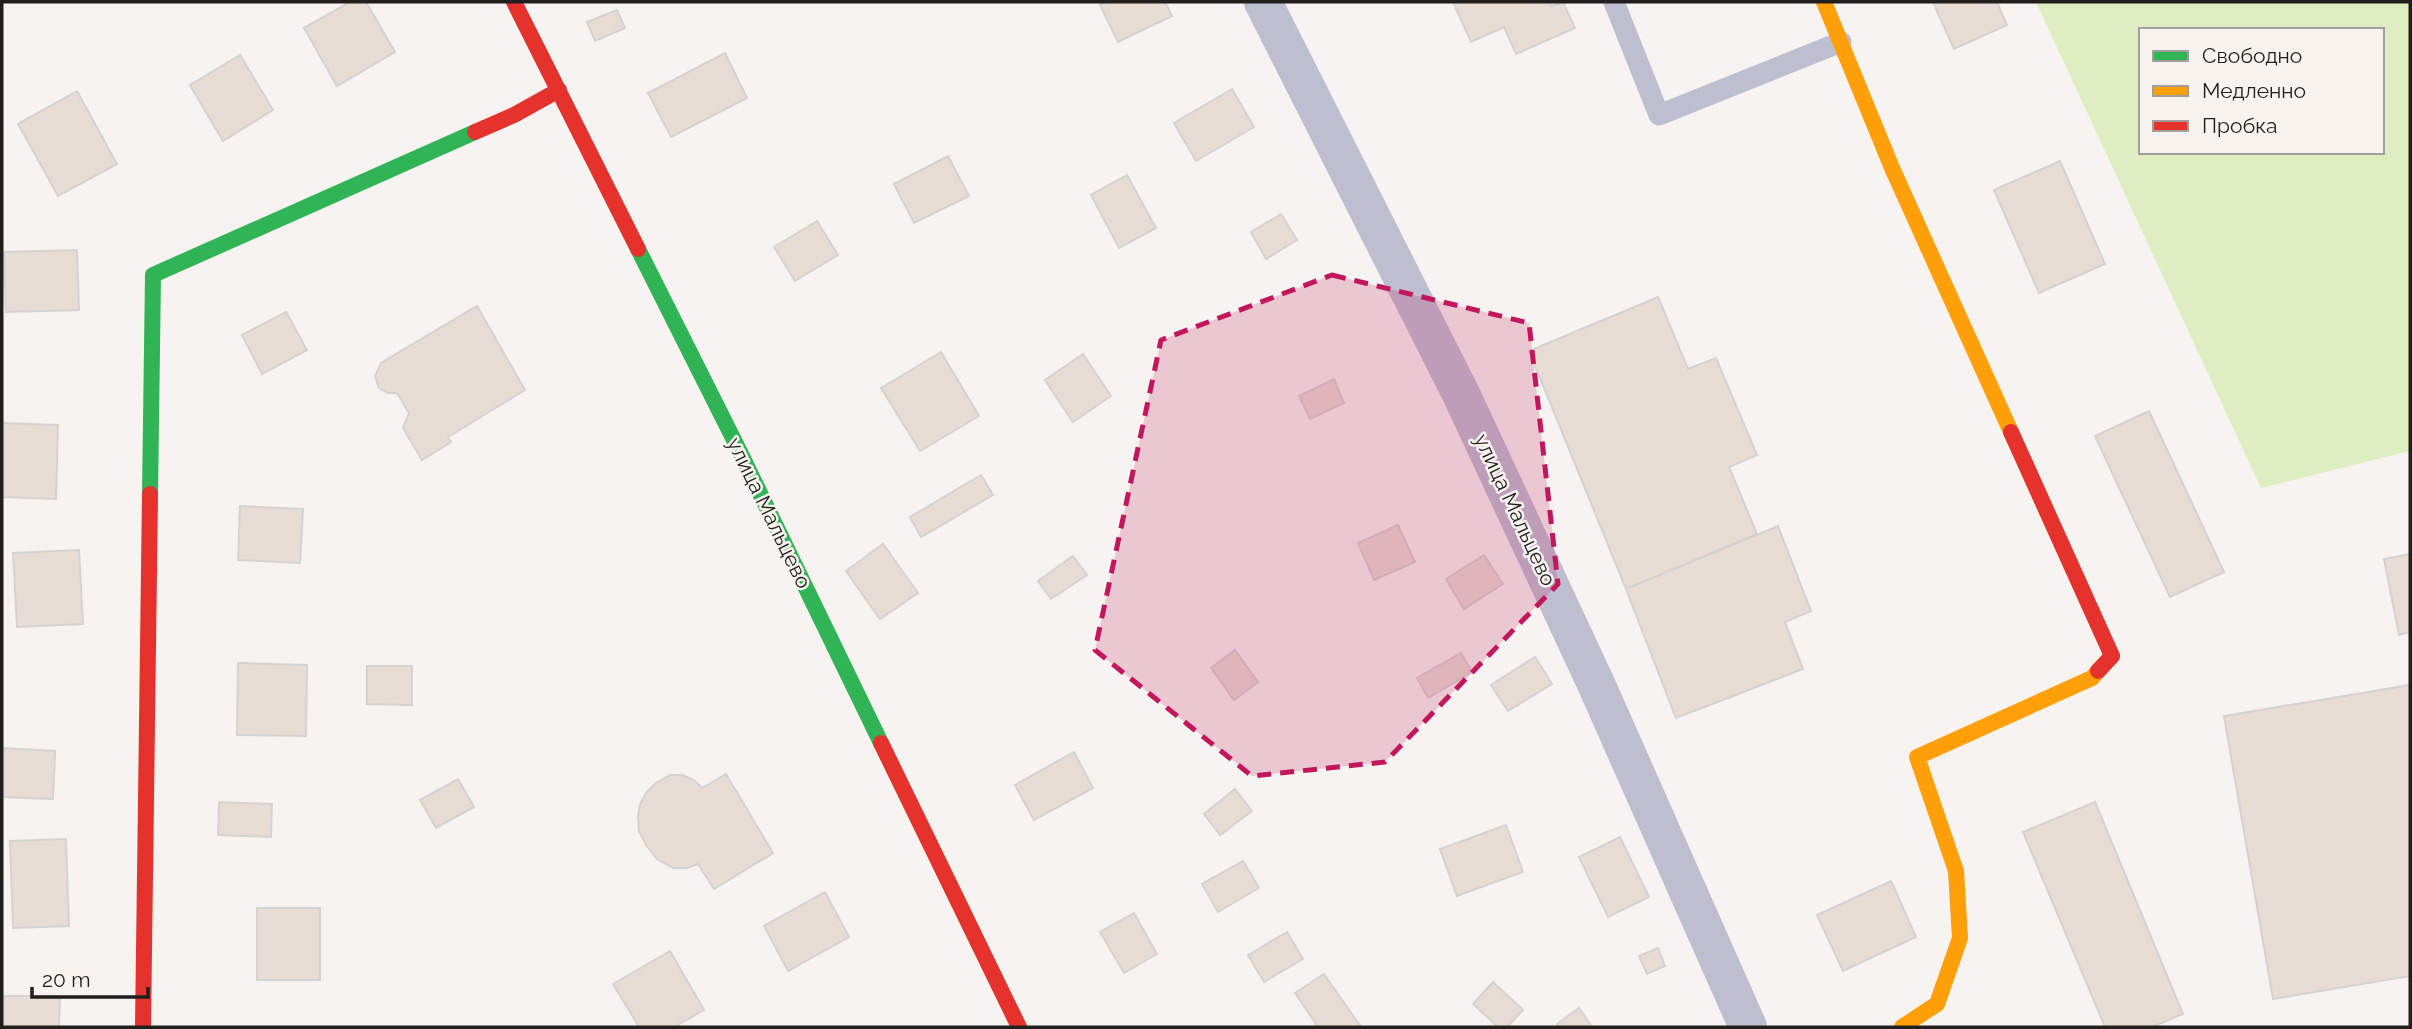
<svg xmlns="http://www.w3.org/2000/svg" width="2412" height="1029" font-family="Raleway,sans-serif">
<rect width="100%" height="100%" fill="#f6f3f1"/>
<path fill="#dfeec1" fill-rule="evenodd" d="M 2036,2 L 2410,2 L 2410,451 L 2261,488 ZM 2141,30 L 2382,30 L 2382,152 L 2141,152 Z"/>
<path fill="#e7ddd4" stroke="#d5d3d1" stroke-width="2" d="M 350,2 L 366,2 L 395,52 L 337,86 L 304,28 Z
M 1106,2 L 1165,2 L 1172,16 L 1118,42 L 1100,5 Z
M 1453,2 L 1549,2 L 1551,6 L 1563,2 L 1575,28 L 1516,54 L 1504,27 L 1471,42 Z
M 1933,2 L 1997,2 L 2007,25 L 1954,49 Z
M 617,10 L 625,28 L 595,41 L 587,22 Z
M 725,53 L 747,98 L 671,137 L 648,93 Z
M 240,55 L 273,110 L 223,141 L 190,85 Z
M 1232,89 L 1254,127 L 1196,161 L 1174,123 Z
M 77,91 L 117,164 L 58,196 L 18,124 Z
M 948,156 L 969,196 L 914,223 L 894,184 Z
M 2060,161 L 2105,264 L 2039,293 L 1994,190 Z
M 1127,175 L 1156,228 L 1119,248 L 1091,195 Z
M 1281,214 L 1297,240 L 1266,259 L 1251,232 Z
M 817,221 L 838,255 L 795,281 L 774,247 Z
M 77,250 L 79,310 L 6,312 L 4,252 Z
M 1658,297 L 1688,369 L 1716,358 L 1757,455 L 1729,467 L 1757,534 L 1626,589 L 1529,351 Z
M 477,306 L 525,390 L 448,437 L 451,442 L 422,460 L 403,428 L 409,413 L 397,393 L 388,393 L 379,388 L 375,376 L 381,363 Z
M 286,312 L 307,350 L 262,374 L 242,335 Z
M 941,352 L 979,416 L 920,451 L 881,388 Z
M 1083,354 L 1111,396 L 1073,422 L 1045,380 Z
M 1334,379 L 1344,403 L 1310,419 L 1299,396 Z
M 2149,411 L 2224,572 L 2170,597 L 2095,436 Z
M 2,423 L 58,425 L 56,499 L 2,497 Z
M 981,475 L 993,495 L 921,537 L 910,517 Z
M 240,506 L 303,509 L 300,563 L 238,560 Z
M 1398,525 L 1415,562 L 1374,580 L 1358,543 Z
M 1778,526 L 1811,611 L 1785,622 L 1803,669 L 1676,718 L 1626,589 Z
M 883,544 L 918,593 L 880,619 L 846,571 Z
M 79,550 L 83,624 L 17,627 L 13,553 Z
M 2410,554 L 2410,632 L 2399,635 L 2384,559 Z
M 1484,555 L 1503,584 L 1464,609 L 1446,579 Z
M 1073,556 L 1087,575 L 1051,599 L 1038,581 Z
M 1235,650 L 1258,682 L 1234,700 L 1211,668 Z
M 1461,653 L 1472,672 L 1428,698 L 1417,678 Z
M 1535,657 L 1552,684 L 1508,711 L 1491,685 Z
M 238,663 L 307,665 L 306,736 L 237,735 Z
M 367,666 L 412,666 L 412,705 L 367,704 Z
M 2410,685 L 2410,976 L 2273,999 L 2224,716 Z
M 2,748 L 55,751 L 53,799 L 2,797 Z
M 1074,752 L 1093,788 L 1034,820 L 1015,785 Z
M 726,774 L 773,853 L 714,889 L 698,864 L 687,868 L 673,868 L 657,859 L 646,845 L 639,831 L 638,817 L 640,804 L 646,793 L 656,783 L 670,775 L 682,775 L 694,780 L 702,788 Z
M 458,779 L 474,807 L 436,828 L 420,800 Z
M 1235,789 L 1252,811 L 1220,835 L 1204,814 Z
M 219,802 L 272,804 L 271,837 L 218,835 Z
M 2095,802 L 2183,1014 L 2152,1027 L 2105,1027 L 2023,832 Z
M 1506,825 L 1523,872 L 1457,896 L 1440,849 Z
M 1620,837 L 1649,897 L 1608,917 L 1579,857 Z
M 66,839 L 69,926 L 13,928 L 10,841 Z
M 1243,861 L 1259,888 L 1218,912 L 1202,884 Z
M 1891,881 L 1916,937 L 1843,971 L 1817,915 Z
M 825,892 L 849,937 L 788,971 L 764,926 Z
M 257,908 L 320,908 L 320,980 L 257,980 Z
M 1134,913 L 1157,954 L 1124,973 L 1100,932 Z
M 1287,932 L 1303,959 L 1264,982 L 1248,955 Z
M 1658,948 L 1665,966 L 1647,974 L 1639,956 Z
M 670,951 L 704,1010 L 674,1027 L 639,1027 L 613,984 Z
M 1324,974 L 1361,1027 L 1318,1027 L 1295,993 Z
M 1493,982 L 1523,1010 L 1507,1027 L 1498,1027 L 1473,1004 Z
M 2,996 L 60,996 L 59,1027 L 2,1027 Z
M 1579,1008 L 1592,1027 L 1559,1027 L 1557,1024 Z"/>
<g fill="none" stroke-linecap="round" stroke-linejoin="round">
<path stroke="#bdbfd0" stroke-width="21" d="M 1614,2 L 1659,115 L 1841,42"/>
<path stroke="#bdbfd0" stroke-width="38" d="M 1263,2 L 1461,394 L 1597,686 L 1748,1027"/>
<path stroke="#30b455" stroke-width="16" d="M 638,249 L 741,454 L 881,743
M 150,494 L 153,275 L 475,132"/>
<path stroke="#ff9f0a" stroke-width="16" d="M 1824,2 L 1892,168 L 2011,432
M 1902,1027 L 1937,1004 L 1960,938 L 1956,871 L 1917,757 L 2092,678 L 2098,671"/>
<path stroke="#e5322d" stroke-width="16" d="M 514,2 L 638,249
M 475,132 L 514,115 L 559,90
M 2011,432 L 2112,656 L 2098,671
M 881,743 L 1019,1027
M 143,1027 L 150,494"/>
</g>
<path fill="#c2185b" fill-opacity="0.2" stroke="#c2185b" stroke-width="5" stroke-dasharray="14 9" stroke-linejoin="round" d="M 1332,275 L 1529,323 L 1558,584 L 1385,762 L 1252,776 L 1095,650 L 1161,340 Z"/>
<g text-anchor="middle" stroke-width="5" stroke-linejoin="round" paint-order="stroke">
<g font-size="21" fill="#201f1d" stroke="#f8f3ef">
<text transform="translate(1515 510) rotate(65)" y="7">улица Мальцево</text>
<text transform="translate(769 513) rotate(64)" y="7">улица Мальцево</text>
</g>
</g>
<rect width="2412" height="1029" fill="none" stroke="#201f1d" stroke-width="7"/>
<rect x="2139" y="28" width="245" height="126" fill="#f8f3ef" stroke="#a29e9b" stroke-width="2"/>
<rect x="2153" y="51" width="35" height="10" fill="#30b455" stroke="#a29e9b" stroke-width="2"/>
<text x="2202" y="63" font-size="21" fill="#201f1d">Свободно</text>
<rect x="2153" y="86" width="35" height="10" fill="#ff9f0a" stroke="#a29e9b" stroke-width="2"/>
<text x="2202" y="98" font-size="21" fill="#201f1d">Медленно</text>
<rect x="2153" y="121" width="35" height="10" fill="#e5322d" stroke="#a29e9b" stroke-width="2"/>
<text x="2202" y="133" font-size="21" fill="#201f1d">Пробка</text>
<path d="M32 987v10h116v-10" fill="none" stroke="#201f1d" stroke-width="3.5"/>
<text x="42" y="987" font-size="21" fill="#201f1d" stroke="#f8f3ef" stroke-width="5" paint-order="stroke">20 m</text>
</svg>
